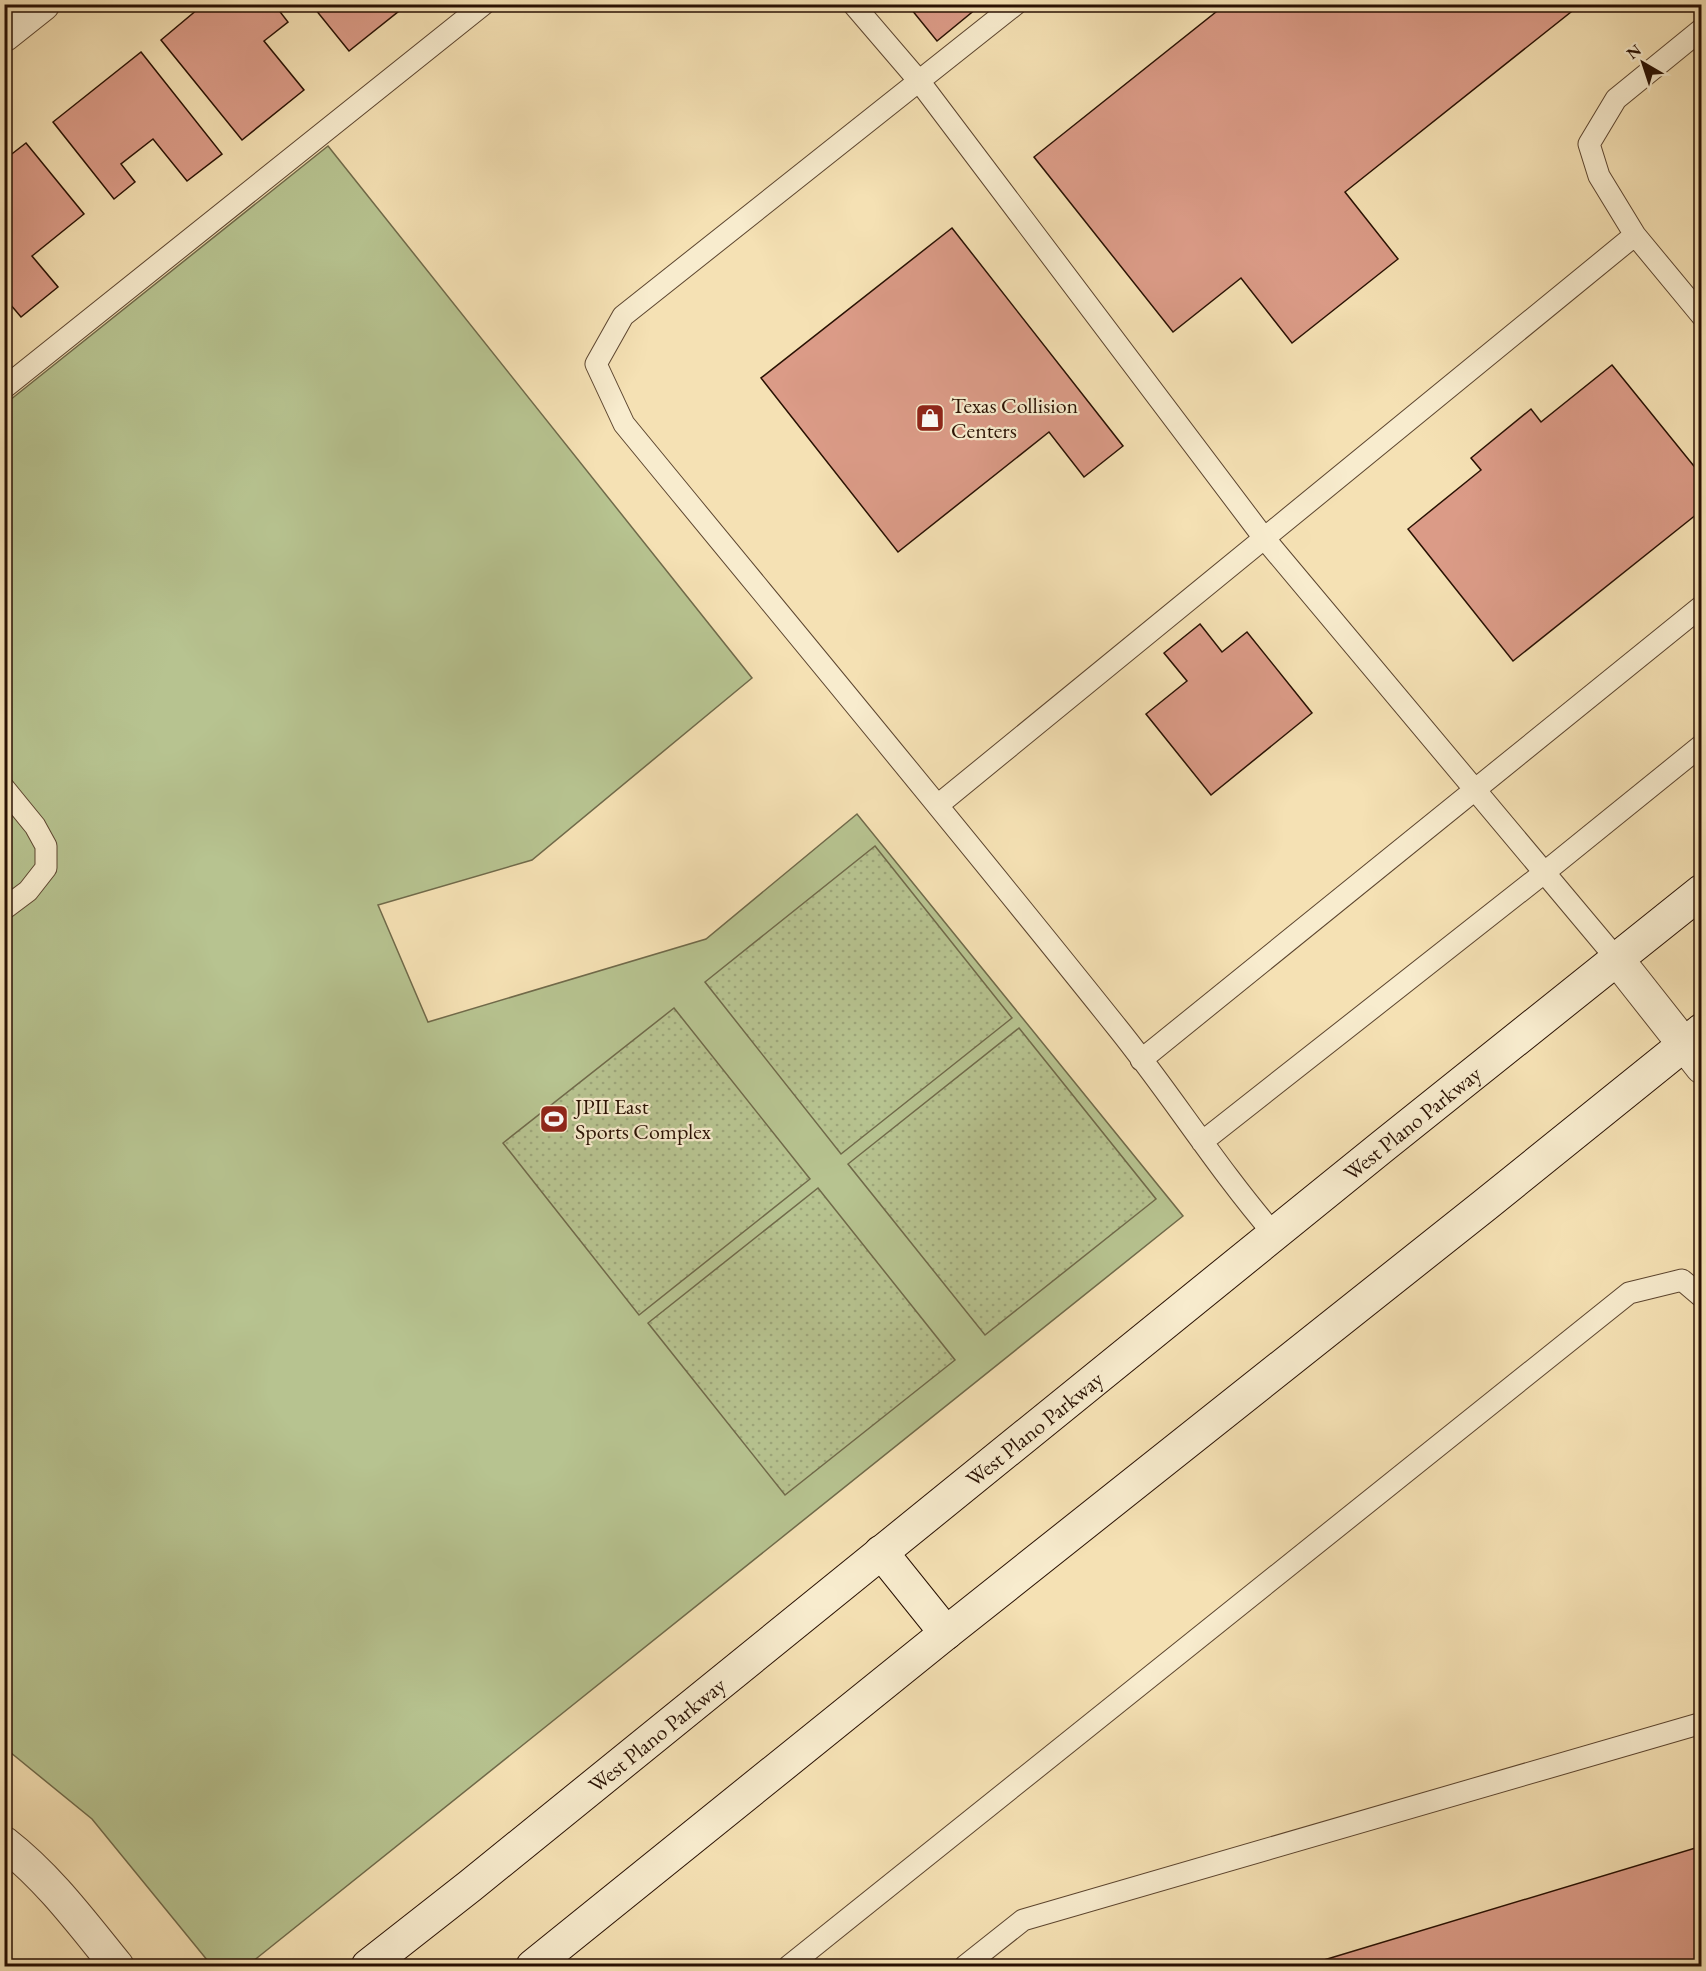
<svg xmlns="http://www.w3.org/2000/svg" width="1706" height="1971" font-family="'EB Garamond',serif">
<defs>
<pattern id="park-dots" width="8" height="8" patternUnits="userSpaceOnUse" patternTransform="scale(1.5)"><rect width="8" height="8" fill="#b7c390"/><path d="M2 2h.1M6 6h.1" fill="none" stroke="#9da67b" stroke-width="1.8" stroke-linecap="round"/></pattern>
</defs>
<rect width="100%" height="100%" fill="#f5e1b4"/>
<filter id="stains"><feTurbulence type="fractalNoise" baseFrequency=".00333" numOctaves="4"/><feColorMatrix values="0 0 0 0 .2 0 0 0 0 .09 0 0 0 0 .02 0 0 0 .5 -.17"/></filter>
<radialGradient id="worn" r=".72"><stop offset=".6" stop-color="#630" stop-opacity="0"/><stop offset="1" stop-color="#630" stop-opacity=".3"/></radialGradient>
<path fill="#b7c390" stroke="#706a4a" stroke-width="1.5" d="M 328,146 L 752,678 L 532,860 L 378,905 L 428,1022 L 706,939 L 857,814 L 1183,1216 L 247,1966 L 212,1966 L 92,1819 L 5,1748 L 5,404 Z"/>
<path fill="url(#park-dots)" stroke="#706a4a" stroke-width="1.5" d="M 875,846 L 1012,1018 L 841,1154 L 705,982 Z
M 674,1008 L 810,1179 L 639,1315 L 503,1143 Z
M 1019,1028 L 1156,1199 L 985,1335 L 848,1164 Z
M 818,1188 L 955,1360 L 785,1495 L 648,1323 Z"/>
<path fill="#db9b87" stroke="#291103" stroke-width="1.5" d="M 204,4 L 274,4 L 288,22 L 264,41 L 304,90 L 242,140 L 161,40 Z
M 311,4 L 394,4 L 399,11 L 349,51 Z
M 907,4 L 982,4 L 937,41 Z
M 1226,4 L 1581,4 L 1345,192 L 1398,259 L 1292,343 L 1241,278 L 1173,332 L 1034,157 Z
M 141,52 L 222,154 L 187,181 L 153,139 L 121,164 L 135,182 L 114,199 L 53,122 Z
M 26,143 L 84,214 L 32,256 L 58,287 L 21,317 L 4,297 L 4,160 Z
M 952,228 L 1123,446 L 1084,477 L 1049,432 L 898,552 L 761,378 Z
M 1612,365 L 1702,476 L 1702,510 L 1513,661 L 1408,529 L 1481,470 L 1471,458 L 1531,409 L 1541,422 Z
M 1200,624 L 1222,652 L 1247,632 L 1312,713 L 1211,795 L 1146,714 L 1187,681 L 1164,653 Z
M 1702,1846 L 1702,1966 L 1304,1966 Z"/>
<g fill="none" stroke-linecap="round" stroke-linejoin="round">
<g stroke="#5c452f" stroke-width="23">
<path id="lane" d="M 853,4 L 919,81 L 1264,538 L 1616,958
M 1016,4 L 623,316 L 596,364 L 624,424 C 788,624 954,823 1116,1026 C 1171,1094 1217,1168 1274,1234
M 1635,235 L 1702,316
M 4,388 L 484,4
M 4,788 L 35,826 L 46,846 L 46,868 L 28,891 L 4,909
M 938,805 L 1635,235 L 1599,176 L 1589,144 L 1616,99 L 1702,29
M 1141,1060 L 1702,606
M 1202,1142 L 1545,872 L 1702,745
M 789,1966 L 1629,1293 L 1682,1280 L 1702,1297
M 965,1966 L 1023,1920 L 1702,1723"/>
</g>
<g stroke="#5c452f" stroke-width="35">
<path id="street" d="M 4,35 L 43,4
M 1616,958 L 1702,1067
M 4,1843 C 49,1878 82,1923 117,1966"/>
</g>
<g stroke="#291103" stroke-width="35">
<g id="secondary">
<path d="M 881,1552 L 946,1633"/>
<path id="s1" d="M 368,1966 L 470,1886 L 1383,1146 L 1702,891"/>
<path d="M 533,1966 L 946,1633 L 1485,1205 L 1702,1030"/>
</g>
</g>
<use href="#lane" stroke="#f8ecce" stroke-width="21"/>
<use href="#street" stroke="#f8ecce" stroke-width="33"/>
<use href="#secondary" stroke="#f8ecce" stroke-width="33"/>
</g>
<defs>
<g id="shop-square" transform="scale(1.5)"><rect x="-9" y="-9" width="18" height="18" rx="4" fill="#8f2418" stroke="#f8ecce"/><path d="M-5-2.5h2.3a2.7 3.5 0 0 1 5.4 0H5L5.5 6h-11ZM-1.5-2.5h3a1.5 2.3 0 0 0-3 0Z" fill="#fff"/></g>
<g id="stadium-square" transform="scale(1.5)"><rect x="-9" y="-9" width="18" height="18" rx="4" fill="#8f2418" stroke="#f8ecce"/><path d="M0-5a6.5 5 0 1 0 0 10a6.5 5 0 1 0 0-10ZM-3.5-1.8h7v3.6h-7Z" fill="#fff"/></g>
</defs>
<g fill-rule="evenodd">
<use href="#shop-square" x="930" y="418"/>
<use href="#stadium-square" x="554" y="1119"/>
</g>
<g text-anchor="middle" stroke-width="4.5" stroke-linejoin="round" paint-order="stroke">
<g font-size="22" fill="#291103" stroke="#f8ecce" text-anchor="start">
<text x="951" y="413">Texas Collision<tspan x="951" dy="25">Centers</tspan></text>
<text x="575" y="1114">JPII East<tspan x="575" dy="25">Sports Complex</tspan></text>
</g>
<g font-size="22" fill="#291103" stroke="#f8ecce">
<text dy="8" stroke="none"><textPath href="#s1" startOffset="1342">West Plano Parkway</textPath></text>
<text dy="8" stroke="none"><textPath href="#s1" startOffset="856">West Plano Parkway</textPath></text>
<text dy="8" stroke="none"><textPath href="#s1" startOffset="370">West Plano Parkway</textPath></text>
</g>
</g>
<rect width="1706" height="1971" fill="none" stroke="#f5e1b4" stroke-width="24"/>
<rect x="6" y="6" width="1694" height="1959" fill="none" stroke="#291103" stroke-width="3"/>
<rect x="12" y="12" width="1682" height="1947" fill="none" stroke="#291103" stroke-width="1.5"/>
<g transform="translate(1643 63) rotate(321)" stroke="#f8ecce" stroke-width="4.5" paint-order="stroke">
<path d="M0-4.5L10 22L0 15L-10 22Z" fill="#291103"/>
<text y="-9" font-size="16" font-weight="bold" text-anchor="middle" fill="#291103">N</text>
</g>
<rect width="100%" height="100%" filter="url(#stains)"/>
<rect width="100%" height="100%" fill="url(#worn)"/>
</svg>
